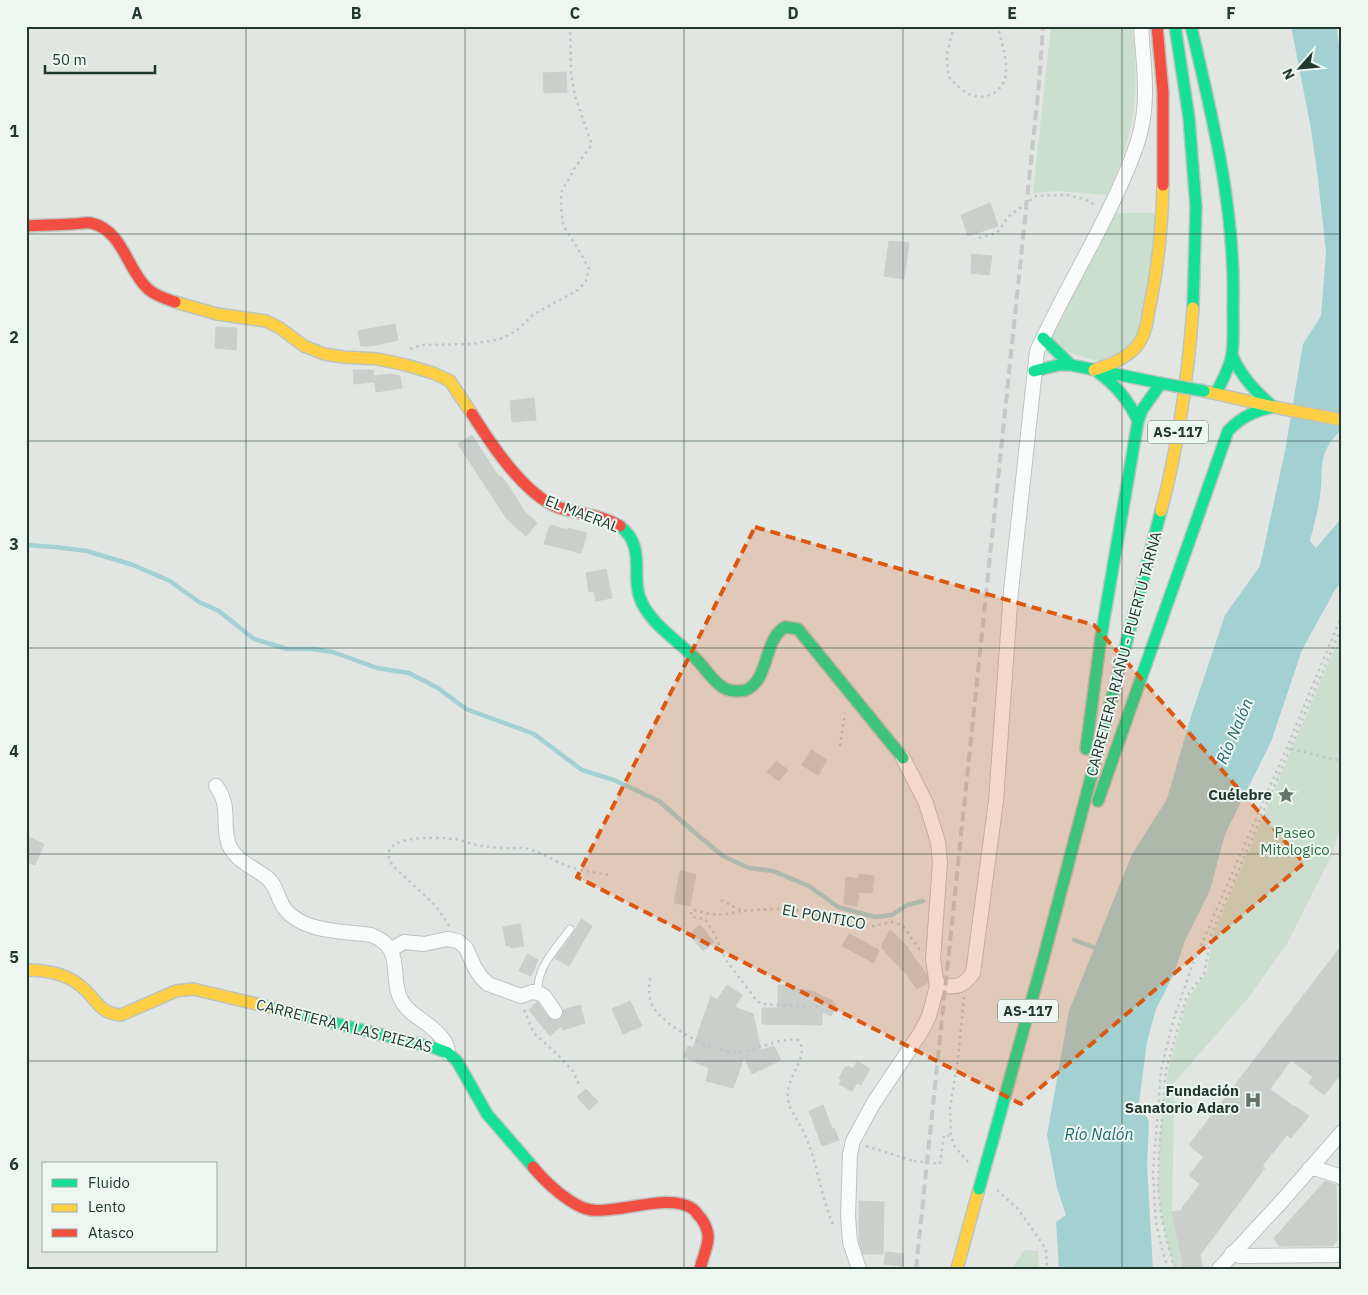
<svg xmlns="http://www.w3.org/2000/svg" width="1368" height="1295" font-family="'IBM Plex Sans',sans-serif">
<rect width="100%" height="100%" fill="#e1e6e3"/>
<path fill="#cadfcf" d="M 1051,26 L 1132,26 C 1140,93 1136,133 1107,195 L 1058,191 L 1033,193 Z
M 1108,213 L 1163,213 L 1144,332 L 1111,365 L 1052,348 L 1052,318 Z
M 1342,631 L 1342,822 L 1331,857 L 1288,942 L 1249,997 L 1166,1092 L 1168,1070 L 1186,1004 L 1188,998 L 1207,972 L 1212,937 Z
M 1164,1095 L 1179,1103 L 1174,1108 L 1172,1212 L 1184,1269 L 1174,1269 L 1162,1220 L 1158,1188 L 1159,1151 Z
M 1024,1250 L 1038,1251 L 1039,1269 L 1012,1269 Z"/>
<path fill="#a3d1d2" d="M 1291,26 L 1336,26 L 1342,62 L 1342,429 C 1313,458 1326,468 1319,502 C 1317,515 1313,528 1310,541 L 1316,548 L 1342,518 L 1342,582 L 1335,590 L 1302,650 L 1271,742 L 1225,834 L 1210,890 L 1184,943 L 1174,974 L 1156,1009 L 1147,1042 L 1139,1103 L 1149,1122 L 1147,1165 L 1153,1269 L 1059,1269 L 1056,1222 L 1066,1215 L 1057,1188 L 1047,1135 L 1069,1011 L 1132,854 L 1167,799 L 1192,713 L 1225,615 L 1260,566 L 1285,451 L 1303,344 L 1321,316 L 1326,252 L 1318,179 L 1311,129 Z"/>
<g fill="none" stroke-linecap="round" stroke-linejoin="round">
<path stroke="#a3d1d2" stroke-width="4.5" d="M 26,545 L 55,547 L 87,551 L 133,565 L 170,581 L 199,602 L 219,611 L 254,639 L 287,649 L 313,649 L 333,652 L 377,668 L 409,673 L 438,688 L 466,709 L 534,734 L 582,770 L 614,780 L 659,801 L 694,832 L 723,856 L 749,868 L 773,871 L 809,886 L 838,907 L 875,917 L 892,915 L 907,905 L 923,901
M 1074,940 L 1101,950"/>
</g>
<path fill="#cacfcc" stroke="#cacfcc" d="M 566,72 L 567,92 L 544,93 L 543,73 Z
M 990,203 L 998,226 L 968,236 L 961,215 Z
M 889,241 L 909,243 L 904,279 L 884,276 Z
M 972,254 L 992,256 L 989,275 L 971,273 Z
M 395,324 L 398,340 L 371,346 L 361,346 L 358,331 Z
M 216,327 L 237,328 L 236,350 L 215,348 Z
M 353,370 L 373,370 L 374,382 L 354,384 Z
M 391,374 L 400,376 L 402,388 L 376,392 L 374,376 Z
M 534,398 L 536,420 L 512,422 L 510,401 Z
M 472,435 L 499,477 L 501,476 L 510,488 L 525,512 L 537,523 L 526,536 L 507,519 L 458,444 Z
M 550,525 L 567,530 L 568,528 L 587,533 L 581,553 L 544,544 Z
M 606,569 L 612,598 L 596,601 L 594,591 L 589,592 L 586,573 Z
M 811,750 L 827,760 L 818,775 L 802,765 Z
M 776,761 L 788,770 L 779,781 L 767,772 Z
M 26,836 L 44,844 L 35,865 L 26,861 Z
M 680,871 L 696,874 L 690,906 L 674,903 Z
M 859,874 L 874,876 L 872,893 L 859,892 L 857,906 L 844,904 L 846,877 L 858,879 Z
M 581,919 L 592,926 L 569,966 L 555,958 L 574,932 Z
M 520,924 L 524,946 L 510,948 L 510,945 L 506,946 L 503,927 Z
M 700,925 L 714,942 L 703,951 L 689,934 Z
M 890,930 L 909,948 L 908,949 L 927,975 L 928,982 L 917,989 L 906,974 L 881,947 Z
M 849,934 L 879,950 L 874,963 L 842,946 Z
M 1342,945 L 1342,1073 L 1324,1095 L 1309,1083 L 1313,1077 L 1291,1060 L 1270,1089 L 1294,1107 L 1295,1106 L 1309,1116 L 1291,1138 L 1287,1135 L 1262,1166 L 1265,1168 L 1200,1255 L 1203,1269 L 1184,1269 L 1172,1212 L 1180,1211 L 1200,1184 L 1189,1175 L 1204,1157 L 1189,1145 Z
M 527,954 L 538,960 L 531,976 L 519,971 Z
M 727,985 L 742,995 L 735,1007 L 753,1014 L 761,1050 L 774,1046 L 781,1060 L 752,1074 L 744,1057 L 733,1088 L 706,1081 L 709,1068 L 683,1057 L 688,1046 L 693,1048 L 711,996 L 717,1000 Z
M 778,985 L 792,985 L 792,988 L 814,992 L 833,1001 L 832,1003 L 836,1005 L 831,1016 L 822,1012 L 822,1025 L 762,1024 L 762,1008 L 778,1008 Z
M 630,1001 L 642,1026 L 623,1034 L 612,1009 Z
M 537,1002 L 548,1017 L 555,1021 L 563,1016 L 563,1010 L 580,1005 L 585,1023 L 563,1030 L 561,1026 L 550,1036 L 529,1010 Z
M 857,1061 L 870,1069 L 861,1085 L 857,1083 L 852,1091 L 839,1084 L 841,1080 L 839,1078 L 845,1067 L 847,1068 L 848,1066 L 853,1069 Z
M 586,1089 L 598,1102 L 589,1110 L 577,1097 Z
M 823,1105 L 832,1129 L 834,1128 L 839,1140 L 822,1146 L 809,1111 Z
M 1325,1181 L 1336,1185 L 1337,1240 L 1333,1246 L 1279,1246 L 1274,1238 Z
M 859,1201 L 884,1202 L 883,1254 L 863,1254 L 859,1241 Z
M 886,1252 L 904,1254 L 903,1266 L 884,1264 Z"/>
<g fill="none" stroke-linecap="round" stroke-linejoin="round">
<g stroke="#bec3c0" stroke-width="9">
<path id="lane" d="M 538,993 C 536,967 556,949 570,929"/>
</g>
<g stroke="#bec3c0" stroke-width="16">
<path id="street" d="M 216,786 C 232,807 221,825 229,845 C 236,861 253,867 266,877 C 277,884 277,899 285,909 C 304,933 344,931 371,935 C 412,950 381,987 411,1012 C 424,1023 448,1035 448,1053
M 392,949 L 404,942 L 424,944 L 447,939 L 458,941 L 466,948 L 475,968 L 481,977 L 488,984 L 521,996 L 532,992 L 538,993 L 544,996 L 555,1012
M 937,986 C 956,986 960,990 973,973 L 996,801 L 1011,591 L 1037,351 C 1062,295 1095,243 1120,186 C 1128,168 1137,149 1141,129 C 1149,96 1143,60 1141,26
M 1309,1169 L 1317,1169 L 1339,1176 L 1342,1178
M 1232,1253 L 1240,1256 L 1342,1255
M 859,1269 L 850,1242 L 848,1216 L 850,1154 L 853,1141 L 873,1104 L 921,1032 L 929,1016 L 937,986 L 933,959 L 940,863 L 938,842 L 926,803 L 903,758
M 1219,1269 L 1282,1201 L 1342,1132"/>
</g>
<g stroke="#bdc4c0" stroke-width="14">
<path id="fast" d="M 1175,26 L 1189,118 L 1196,207 L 1193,308
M 1191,26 C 1213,119 1236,212 1233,308 C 1233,323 1234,340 1232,354 C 1230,368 1222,381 1216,393
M 1043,338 L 1071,365
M 1232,355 C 1241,376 1254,390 1271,405
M 1034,371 L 1059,365 L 1071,365 L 1165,384
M 1099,373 C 1117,386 1129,401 1138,421
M 620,526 C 648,548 629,577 642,603 C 654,627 680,642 697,660 C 706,669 713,682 724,688 C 729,691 739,692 746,690 C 770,679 763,640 785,627 L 798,629 L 903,758
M 1086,749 L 1101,637 L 1138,421 L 1142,410 L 1161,383
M 1098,801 L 1228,431 C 1242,416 1255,411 1274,407
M 269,1007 L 435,1048 L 448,1053 L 457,1061 L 487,1114 L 533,1167
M 992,1143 L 1044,956 L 1161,511"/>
</g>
<g stroke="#bdc4c0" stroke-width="14">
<path id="slow" d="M 175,302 L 217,314 L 266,321 L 280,328 L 304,346 L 324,354 L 343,357 L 378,359 L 406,365 L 433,373 L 450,381 L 472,414
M 1094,370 C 1109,365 1126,359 1137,346 C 1145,336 1147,323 1149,310 C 1158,269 1162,227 1163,185
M 1204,391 L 1274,407 L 1342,420
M 1161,511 C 1179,444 1188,376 1193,308
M 26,970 C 44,970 64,973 78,984 C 96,996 96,1013 121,1015 L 176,991 L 193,989 L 269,1007
M 957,1269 L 979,1189"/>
</g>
<g stroke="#bdc4c0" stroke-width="14">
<path id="jam" d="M 1157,26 L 1163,92 L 1163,185
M 26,226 C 41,225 57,225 72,224 C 78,224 86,222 91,223 C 123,230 127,270 148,289 C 156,296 166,299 175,302
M 472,414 C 491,444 524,494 557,507 C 578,514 600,514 620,526
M 533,1167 C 545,1182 572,1207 591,1210 C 619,1214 670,1192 693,1209 C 696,1211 698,1216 701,1218 C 705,1224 709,1231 708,1239 C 707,1249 702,1260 700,1269"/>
</g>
<path stroke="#bfc7c4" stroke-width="2.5" stroke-dasharray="2.5 4" stroke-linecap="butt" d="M 954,26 L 947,54 L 948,76 C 954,83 960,89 969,94 C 985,102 1005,91 1006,73 C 1007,56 1001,42 998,26
M 979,238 L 997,233 L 1008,217 L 1036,196 L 1068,195 L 1087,200 L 1096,206
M 410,349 L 421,345 L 472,344 L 500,339 L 516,331 L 534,314 L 578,290 L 586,281 L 589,269 L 581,254 L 563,225 L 561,206 L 561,193 L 574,169 L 590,147 L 591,142 L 575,96 L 571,73 L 570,26
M 840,746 L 845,713
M 1291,749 L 1342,761
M 721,900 L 742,911 L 788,908 L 859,926 L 873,926 L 892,922 L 898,924 L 903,926 L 920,950
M 741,911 C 721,916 713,916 694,910 L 691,911 L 691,914 L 692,917 L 705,919 L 714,933 L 726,960 L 757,1001 L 762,1004 L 819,1007
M 449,926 L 436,906 L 393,866 C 371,834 436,837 453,839 C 463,840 472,845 483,846 C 490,847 498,848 506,848 C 513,849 521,847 529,849 C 543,853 554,861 567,866 C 580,871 595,872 609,875
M 650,978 C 649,987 648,996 652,1005 C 664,1027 713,1053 738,1052 C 758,1051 777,1037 798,1040 C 811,1057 786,1075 788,1097 C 788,1108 795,1116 800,1125 C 818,1158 819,1194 834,1227
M 964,997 L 958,1058 L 950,1109 L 951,1136 L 955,1147 L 968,1162
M 524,1010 L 534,1033 L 560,1057 L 573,1071 L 579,1085
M 866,1146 L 914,1161
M 940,1164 L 944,1135 L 951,1136
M 997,1190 L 1018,1209 L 1046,1249 L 1047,1269
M 1168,1269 L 1162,1249 L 1156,1222 L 1153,1174 L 1161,1070 L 1174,1018 L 1192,966 L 1288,745 L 1342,615
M 1174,1269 L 1162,1220 L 1158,1188 L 1159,1151 L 1166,1070 L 1186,999 L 1190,991 L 1204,975 L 1211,935 L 1342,626"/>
<use href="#lane" stroke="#fafbfb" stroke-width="7"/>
<use href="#street" stroke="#fafbfb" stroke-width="14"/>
<use href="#fast" stroke="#16e098" stroke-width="11"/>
<use href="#slow" stroke="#ffcf43" stroke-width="11"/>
<use href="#jam" stroke="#f24e42" stroke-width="11"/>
<path stroke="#c5c9c7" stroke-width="4" stroke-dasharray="10 5" stroke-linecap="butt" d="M 916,1269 L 1039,84 L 1043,26"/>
<g stroke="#bcc3bf" stroke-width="14" stroke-linecap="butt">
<path id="fast-bridge" d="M 1165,384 L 1204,391
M 979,1189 L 992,1143"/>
</g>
<path stroke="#bfc7c4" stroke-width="2.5" stroke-dasharray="2.5 4" stroke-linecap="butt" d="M 914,1161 L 940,1164"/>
<use href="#fast-bridge" stroke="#16e098" stroke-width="11"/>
</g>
<path fill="#de570e" fill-opacity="0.2" stroke="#de570e" stroke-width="4" stroke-dasharray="10 6" stroke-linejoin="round" d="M 755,527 L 1094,625 L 1304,863 L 1021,1104 L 577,877 Z"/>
<path fill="none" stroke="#21382f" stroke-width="1" stroke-opacity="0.55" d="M 246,26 L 246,1269M 465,26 L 465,1269M 684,26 L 684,1269M 903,26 L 903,1269M 1122,26 L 1122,1269M 26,234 L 1342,234M 26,441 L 1342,441M 26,648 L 1342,648M 26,854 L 1342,854M 26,1061 L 1342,1061"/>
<defs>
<g id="sight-bare" transform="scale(1.35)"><path d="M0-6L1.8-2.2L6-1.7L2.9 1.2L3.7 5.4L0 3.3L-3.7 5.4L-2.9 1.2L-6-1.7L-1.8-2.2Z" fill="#64756e" stroke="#eef6f1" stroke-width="2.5" paint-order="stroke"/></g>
<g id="hospital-bare" transform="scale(1.35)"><path d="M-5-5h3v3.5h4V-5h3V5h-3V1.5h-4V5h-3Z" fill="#64756e" stroke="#eef6f1" stroke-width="2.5" paint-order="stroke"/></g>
</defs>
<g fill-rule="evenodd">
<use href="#sight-bare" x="1286" y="795"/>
<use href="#hospital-bare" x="1253" y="1100"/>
</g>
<g text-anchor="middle" stroke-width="4" stroke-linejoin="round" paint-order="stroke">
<g fill="#eef6f1" stroke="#5e7169" stroke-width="1">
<rect x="1148" y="420.5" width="60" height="23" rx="4"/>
<rect x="998" y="999.5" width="60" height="23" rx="4"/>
</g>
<g font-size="14" font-weight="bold" fill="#21382f">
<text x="1178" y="437">AS-117</text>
<text x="1028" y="1016">AS-117</text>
</g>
<g font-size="15" fill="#21382f" stroke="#eef6f1">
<text transform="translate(582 514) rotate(21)" y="5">EL MAERAL</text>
<text transform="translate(1124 654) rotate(-75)" y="5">CARRETERA RIAÑU - PUERTU TARNA</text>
<text transform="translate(824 917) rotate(10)" y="5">EL PONTICO</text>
<text transform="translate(344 1026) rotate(14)" y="5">CARRETERA A LAS PIEZAS</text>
</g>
<g font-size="15" font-weight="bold" fill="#21382f" stroke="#eef6f1" text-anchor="end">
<text x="1272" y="800">Cuélebre</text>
<text x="1239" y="1096">Fundación<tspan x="1239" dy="17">Sanatorio Adaro</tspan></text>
</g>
<g font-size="15" fill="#2e6c40" stroke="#eef6f1">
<text x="1295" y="838">Paseo<tspan x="1295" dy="17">Mitologico</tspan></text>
</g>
<g font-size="16" font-style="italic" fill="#1f6a6f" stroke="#eef6f1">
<text transform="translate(1234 731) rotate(-67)" y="6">Río Nalón</text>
<text x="1099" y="1140">Río Nalón</text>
</g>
</g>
<rect width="1368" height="1295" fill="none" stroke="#eef6f1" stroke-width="55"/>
<rect x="42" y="1162" width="175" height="90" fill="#eef6f1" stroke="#9caaa3"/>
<rect x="52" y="1179" width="25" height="8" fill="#16e098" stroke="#9caaa3"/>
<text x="88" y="1188" font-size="15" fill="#21382f">Fluido</text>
<rect x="52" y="1204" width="25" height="8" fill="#ffcf43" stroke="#9caaa3"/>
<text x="88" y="1212" font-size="15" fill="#21382f">Lento</text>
<rect x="52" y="1229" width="25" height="8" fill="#f24e42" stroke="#9caaa3"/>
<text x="88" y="1238" font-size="15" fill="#21382f">Atasco</text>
<g transform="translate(1300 68) rotate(243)" stroke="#eef6f1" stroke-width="4" paint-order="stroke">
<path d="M0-4L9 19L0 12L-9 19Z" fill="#21382f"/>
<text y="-8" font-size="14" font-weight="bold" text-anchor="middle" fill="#21382f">N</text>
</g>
<path d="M45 65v8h110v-8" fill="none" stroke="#21382f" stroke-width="2.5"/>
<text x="52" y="65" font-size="15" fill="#21382f" stroke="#eef6f1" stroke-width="4" paint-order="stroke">50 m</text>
<rect x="28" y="28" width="1312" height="1240" fill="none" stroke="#21382f" stroke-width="2"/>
<g font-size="16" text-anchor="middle" font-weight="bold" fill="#21382f">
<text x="137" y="19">A</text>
<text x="356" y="19">B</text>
<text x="575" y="19">C</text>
<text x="793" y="19">D</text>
<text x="1012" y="19">E</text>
<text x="1231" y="19">F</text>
<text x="14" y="137">1</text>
<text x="14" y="343">2</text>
<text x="14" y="550">3</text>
<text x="14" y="757">4</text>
<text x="14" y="963">5</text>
<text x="14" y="1170">6</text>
</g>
</svg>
